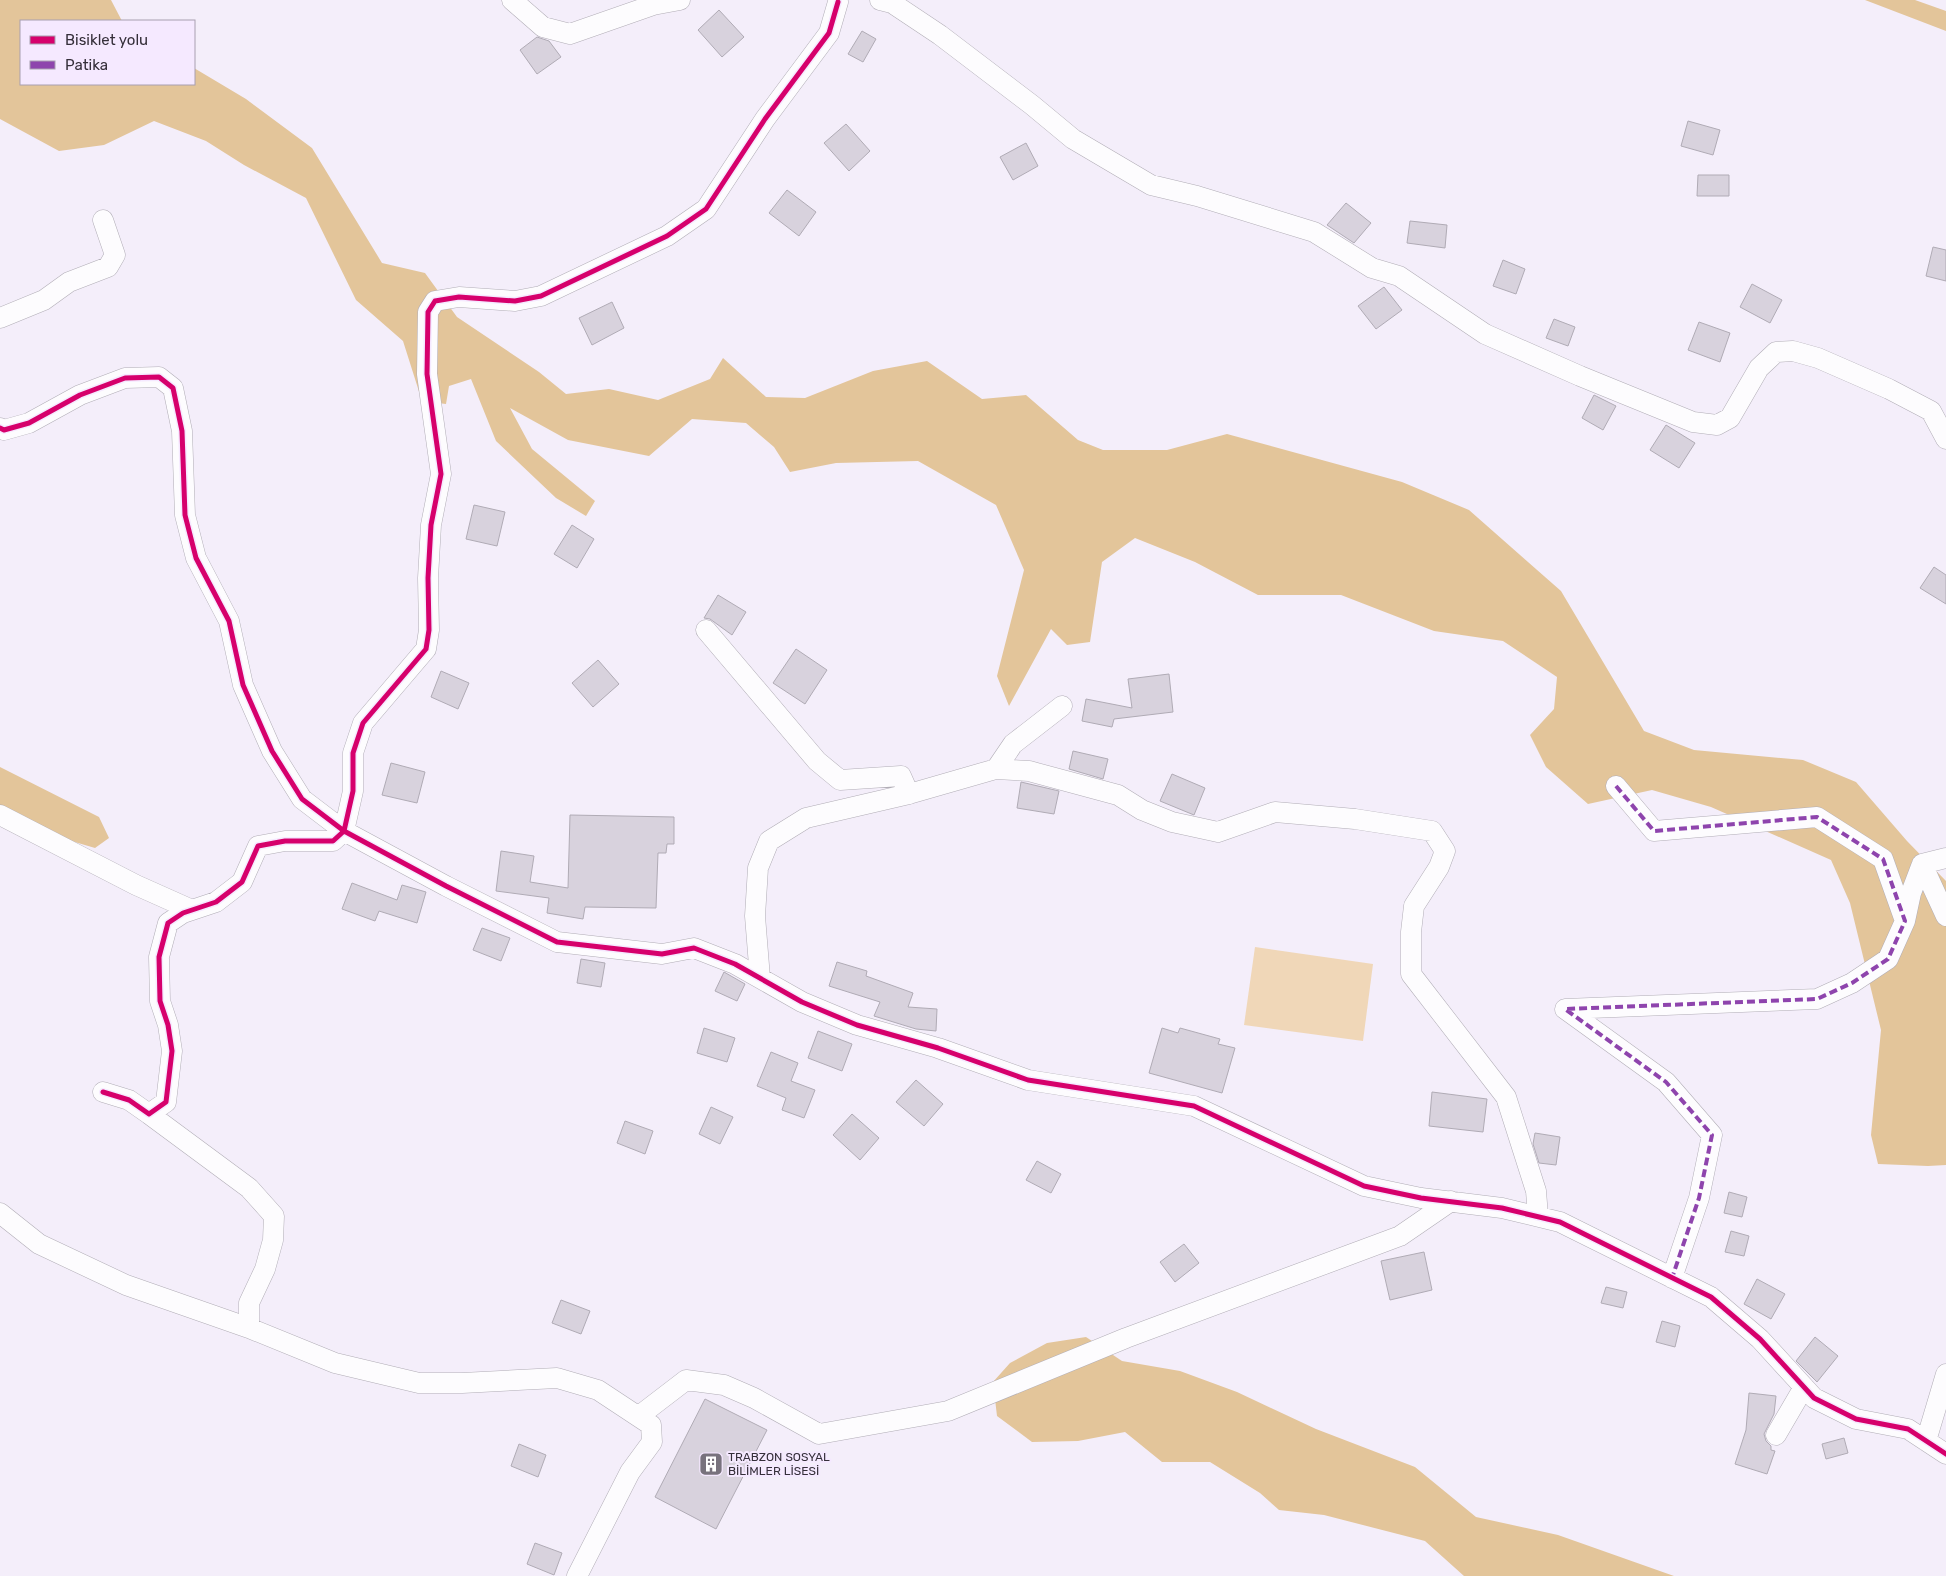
<svg xmlns="http://www.w3.org/2000/svg" width="1946" height="1576" font-family="Rubik,sans-serif">
<rect width="100%" height="100%" fill="#f4eefa"/>
<path fill="#f0d7b8" d="M 1255,947 L 1373,964 L 1363,1041 L 1244,1025 Z"/>
<path fill="#e3c59a" d="M 0,0 L 111,0 L 122,21 L 21,21 L 21,84 L 194,84 L 194,68 L 246,99 L 312,148 L 382,263 L 425,273 L 457,317 L 539,372 L 566,394 L 609,389 L 658,400 L 710,379 L 723,358 L 766,397 L 805,398 L 873,371 L 927,361 L 982,399 L 1026,395 L 1078,440 L 1103,450 L 1167,450 L 1227,434 L 1402,482 L 1469,510 L 1561,591 L 1644,731 L 1694,750 L 1803,760 L 1856,782 L 1907,841 L 1946,881 L 1946,1165 L 1928,1166 L 1878,1164 L 1871,1135 L 1881,1030 L 1850,903 L 1831,860 L 1711,807 L 1652,790 L 1588,804 L 1546,767 L 1530,735 L 1554,709 L 1557,677 L 1503,641 L 1434,631 L 1341,595 L 1258,595 L 1195,562 L 1135,538 L 1102,562 L 1090,642 L 1067,645 L 1051,629 L 1009,706 L 997,676 L 1024,570 L 996,505 L 918,461 L 836,463 L 790,472 L 774,447 L 746,423 L 692,419 L 649,456 L 568,440 L 510,408 L 532,449 L 595,501 L 586,516 L 556,498 L 496,441 L 471,379 L 449,386 L 446,404 L 422,401 L 403,341 L 356,300 L 306,198 L 244,165 L 206,141 L 154,121 L 104,145 L 59,151 L 0,119 Z
M 1865,0 L 1915,0 L 1946,11 L 1946,31 Z
M 0,767 L 99,817 L 109,838 L 95,848 L 68,840 L 0,809 Z
M 1086,1337 L 1122,1361 L 1180,1371 L 1237,1392 L 1316,1429 L 1415,1467 L 1476,1517 L 1558,1535 L 1674,1576 L 1464,1576 L 1425,1541 L 1324,1515 L 1279,1510 L 1260,1493 L 1210,1462 L 1162,1462 L 1125,1432 L 1078,1441 L 1032,1442 L 997,1416 L 993,1382 L 1010,1363 L 1047,1343 Z"/>
<path fill="#d8d2dd" stroke="#b0abb5" d="M 719,10 L 744,37 L 722,57 L 698,30 Z
M 862,31 L 876,39 L 863,62 L 848,54 Z
M 537,37 L 549,41 L 561,57 L 537,74 L 520,50 Z
M 1688,121 L 1720,130 L 1713,155 L 1681,146 Z
M 846,124 L 870,151 L 849,171 L 824,143 Z
M 1026,143 L 1038,166 L 1013,180 L 1000,157 Z
M 1698,175 L 1729,175 L 1729,196 L 1697,196 Z
M 787,190 L 816,212 L 799,236 L 769,213 Z
M 1346,203 L 1371,223 L 1354,243 L 1327,225 Z
M 1410,221 L 1447,225 L 1445,248 L 1407,243 Z
M 1933,247 L 1946,250 L 1946,281 L 1926,276 Z
M 1503,260 L 1525,269 L 1516,294 L 1493,286 Z
M 1752,284 L 1782,300 L 1770,323 L 1740,307 Z
M 1384,287 L 1402,310 L 1376,329 L 1358,306 Z
M 612,302 L 624,328 L 592,345 L 579,318 Z
M 1554,319 L 1575,327 L 1568,346 L 1546,338 Z
M 1699,322 L 1730,333 L 1720,362 L 1688,350 Z
M 1594,395 L 1616,406 L 1603,430 L 1582,418 Z
M 1666,425 L 1695,443 L 1679,468 L 1650,450 Z
M 474,505 L 505,512 L 497,546 L 466,539 Z
M 572,525 L 594,539 L 577,568 L 554,554 Z
M 1934,567 L 1946,575 L 1946,604 L 1920,588 Z
M 718,595 L 746,612 L 732,635 L 710,619 L 704,618 Z
M 796,649 L 827,670 L 805,704 L 773,683 Z
M 598,660 L 619,684 L 593,707 L 572,683 Z
M 441,671 L 469,683 L 458,709 L 431,697 Z
M 1169,674 L 1173,712 L 1114,719 L 1112,727 L 1082,721 L 1086,699 L 1132,708 L 1128,679 Z
M 1073,751 L 1108,759 L 1103,779 L 1069,769 Z
M 391,763 L 425,772 L 417,803 L 382,795 Z
M 1172,774 L 1205,788 L 1194,815 L 1160,801 Z
M 1021,782 L 1059,791 L 1054,814 L 1017,808 Z
M 570,815 L 674,817 L 674,844 L 667,844 L 666,853 L 658,853 L 656,908 L 585,907 L 583,919 L 547,913 L 549,898 L 496,891 L 501,851 L 534,856 L 530,882 L 568,888 Z
M 352,883 L 397,900 L 402,885 L 426,892 L 417,923 L 379,911 L 375,921 L 342,909 Z
M 482,928 L 510,938 L 501,961 L 473,950 Z
M 581,959 L 605,963 L 601,987 L 577,983 Z
M 837,962 L 867,971 L 866,976 L 913,993 L 908,1007 L 937,1009 L 936,1031 L 916,1029 L 874,1016 L 880,1002 L 829,986 Z
M 724,972 L 745,984 L 737,1001 L 715,991 Z
M 704,1028 L 735,1038 L 727,1062 L 697,1053 Z
M 1162,1028 L 1178,1033 L 1180,1028 L 1220,1039 L 1218,1044 L 1235,1048 L 1222,1093 L 1149,1073 Z
M 818,1031 L 852,1044 L 842,1071 L 808,1058 Z
M 771,1052 L 798,1063 L 791,1081 L 815,1090 L 804,1118 L 782,1110 L 786,1098 L 757,1086 Z
M 916,1080 L 943,1104 L 924,1126 L 896,1102 Z
M 1432,1092 L 1487,1099 L 1483,1132 L 1429,1126 Z
M 711,1107 L 733,1117 L 720,1144 L 699,1134 Z
M 852,1114 L 879,1138 L 860,1160 L 833,1135 Z
M 625,1121 L 653,1131 L 645,1154 L 617,1143 Z
M 1535,1133 L 1560,1137 L 1556,1165 L 1539,1163 L 1533,1144 Z
M 1037,1161 L 1061,1174 L 1051,1193 L 1026,1180 Z
M 1729,1192 L 1747,1197 L 1742,1217 L 1724,1213 Z
M 1731,1231 L 1749,1236 L 1744,1256 L 1725,1252 Z
M 1184,1244 L 1199,1263 L 1175,1282 L 1160,1262 Z
M 1424,1252 L 1432,1290 L 1390,1300 L 1381,1261 Z
M 1757,1279 L 1785,1294 L 1771,1319 L 1744,1304 Z
M 1606,1287 L 1627,1292 L 1623,1308 L 1601,1303 Z
M 561,1300 L 590,1311 L 581,1334 L 552,1323 Z
M 1662,1321 L 1680,1326 L 1675,1347 L 1656,1342 Z
M 1815,1337 L 1838,1356 L 1817,1382 L 1796,1361 Z
M 1749,1393 L 1776,1396 L 1774,1414 L 1764,1434 L 1766,1441 L 1771,1446 L 1771,1450 L 1775,1451 L 1767,1474 L 1735,1464 L 1746,1430 Z
M 705,1399 L 767,1430 L 716,1529 L 655,1497 Z
M 1844,1438 L 1848,1453 L 1826,1459 L 1822,1444 Z
M 519,1444 L 546,1455 L 538,1477 L 511,1466 Z
M 535,1543 L 562,1553 L 554,1575 L 527,1564 Z"/>
<g fill="none" stroke-linecap="round" stroke-linejoin="round">
<g stroke="#b1adb6" stroke-width="21">
<path id="street" d="M 512,0 L 543,27 L 570,34 L 653,5 L 680,0
M 880,0 L 892,3 L 940,35 L 1032,105 L 1073,139 L 1151,185 L 1197,196 L 1314,232 L 1372,268 L 1399,276 L 1485,334 L 1580,376 L 1693,422 L 1717,425 L 1730,418 L 1759,368 L 1776,352 L 1793,351 L 1818,358 L 1889,389 L 1931,411 L 1946,439
M 0,318 L 44,300 L 69,282 L 108,267 L 115,255 L 103,220
M 0,428 L 4,430 L 29,423 L 80,395 L 125,378 L 159,377 L 173,388 L 182,431 L 185,515 L 196,558 L 229,621 L 243,685 L 272,751 L 302,799 L 344,831 L 446,886 L 557,942 L 662,954 L 694,948 L 735,964 L 802,1002 L 857,1025 L 938,1048 L 1028,1080 L 1194,1106 L 1364,1186 L 1421,1198 L 1502,1208 L 1560,1222 L 1711,1297 L 1760,1339 L 1814,1398 L 1856,1419 L 1908,1429 L 1946,1454
M 706,630 L 817,761 L 840,780 L 901,776 L 909,794
M 996,769 L 1013,744 L 1062,706
M 1616,786 L 1654,831 L 1817,817 L 1883,859 L 1905,921 L 1888,959 L 1852,983 L 1817,999 L 1565,1009 L 1666,1082 L 1712,1135 L 1699,1198 L 1672,1278
M 0,815 L 136,885 L 192,910
M 1946,858 L 1922,864 L 1946,916
M 1905,921 L 1911,893 L 1922,864
M 760,978 L 755,916 L 758,868 L 769,841 L 806,818 L 909,794 L 996,769 L 1029,771 L 1118,795 L 1142,810 L 1172,822 L 1218,832 L 1275,812 L 1355,819 L 1432,831 L 1445,851 L 1439,867 L 1414,906 L 1411,932 L 1411,974 L 1506,1097 L 1536,1191 L 1538,1216
M 103,1092 L 129,1100 L 149,1114 L 166,1102 L 172,1051 L 168,1025 L 160,1001 L 159,957 L 168,923 L 183,913 L 216,902 L 242,882 L 258,846 L 285,841 L 333,841 L 344,831 L 353,791 L 353,753 L 363,723 L 426,649 L 429,630 L 428,578 L 431,525 L 441,474 L 427,374 L 428,312 L 435,301 L 459,297 L 515,301 L 541,296 L 667,236 L 706,209 L 765,119 L 829,33 L 838,2
M 149,1114 L 249,1188 L 274,1216 L 273,1240 L 265,1269 L 249,1303 L 249,1328 L 335,1363 L 419,1383 L 462,1383 L 557,1378 L 598,1390 L 651,1425 L 652,1442 L 630,1472 L 577,1576
M 0,1213 L 39,1244 L 126,1285 L 249,1328
M 639,1416 L 686,1380 L 724,1385 L 754,1398 L 819,1434 L 948,1411 L 1126,1338 L 1400,1236 L 1451,1201
M 1776,1435 L 1804,1387
M 1926,1441 L 1946,1374"/>
</g>
<use href="#street" stroke="#fdfcfe" stroke-width="20"/>
<path stroke="#8e44ad" stroke-width="4" stroke-dasharray="8 4" stroke-linecap="butt" d="M 1616,786 L 1654,831 L 1817,817 L 1883,859 L 1905,921 L 1888,959 L 1852,983 L 1817,999 L 1565,1009 L 1666,1082 L 1712,1135 L 1699,1198 L 1672,1278"/>
<g stroke="#f5e9ff" stroke-width="8">
<path id="cycleway" d="M 0,428 L 4,430 L 29,423 L 80,395 L 125,378 L 159,377 L 173,388 L 182,431 L 185,515 L 196,558 L 229,621 L 243,685 L 272,751 L 302,799 L 344,831 L 446,886 L 557,942 L 662,954 L 694,948 L 735,964 L 802,1002 L 857,1025 L 938,1048 L 1028,1080 L 1194,1106 L 1364,1186 L 1421,1198 L 1502,1208 L 1560,1222 L 1711,1297 L 1760,1339 L 1814,1398 L 1856,1419 L 1908,1429 L 1946,1454
M 103,1092 L 129,1100 L 149,1114 L 166,1102 L 172,1051 L 168,1025 L 160,1001 L 159,957 L 168,923 L 183,913 L 216,902 L 242,882 L 258,846 L 285,841 L 333,841 L 344,831 L 353,791 L 353,753 L 363,723 L 426,649 L 429,630 L 428,578 L 431,525 L 441,474 L 427,374 L 428,312 L 435,301 L 459,297 L 515,301 L 541,296 L 667,236 L 706,209 L 765,119 L 829,33 L 838,2"/>
</g>
<use href="#cycleway" stroke="#d6006c" stroke-width="5"/>
</g>
<defs>
<g id="building-square" transform="scale(1.25)"><rect x="-9" y="-9" width="18" height="18" rx="4" fill="#78727d" stroke="#f5e9ff"/><path d="M-4-6H4V6H1V3H-1V6H-4ZM-2.5-4.3h1.7v1.8h-1.7ZM.8-4.3h1.7v1.8H.8ZM-2.5-1h1.7V.8h-1.7ZM.8-1h1.7V.8H.8Z" fill="#fff"/></g>
</defs>
<g fill-rule="evenodd">
<use href="#building-square" x="711" y="1464"/>
</g>
<g text-anchor="middle" stroke-width="4" stroke-linejoin="round" paint-order="stroke">
<g font-size="12" fill="#352f3a" stroke="#f5e9ff" text-anchor="start">
<text x="728" y="1461">TRABZON SOSYAL<tspan x="728" dy="14">BİLİMLER LİSESİ</tspan></text>
</g>
</g>
<rect x="20" y="20" width="175" height="65" fill="#f5e9ff" stroke="#a89fb0"/>
<rect x="30" y="36" width="25" height="8" fill="#d6006c" stroke="#a89fb0"/>
<text x="65" y="45" font-size="15" fill="#352f3a">Bisiklet yolu</text>
<rect x="30" y="61" width="25" height="8" fill="#8e44ad" stroke="#a89fb0"/>
<text x="65" y="70" font-size="15" fill="#352f3a">Patika</text>
</svg>
